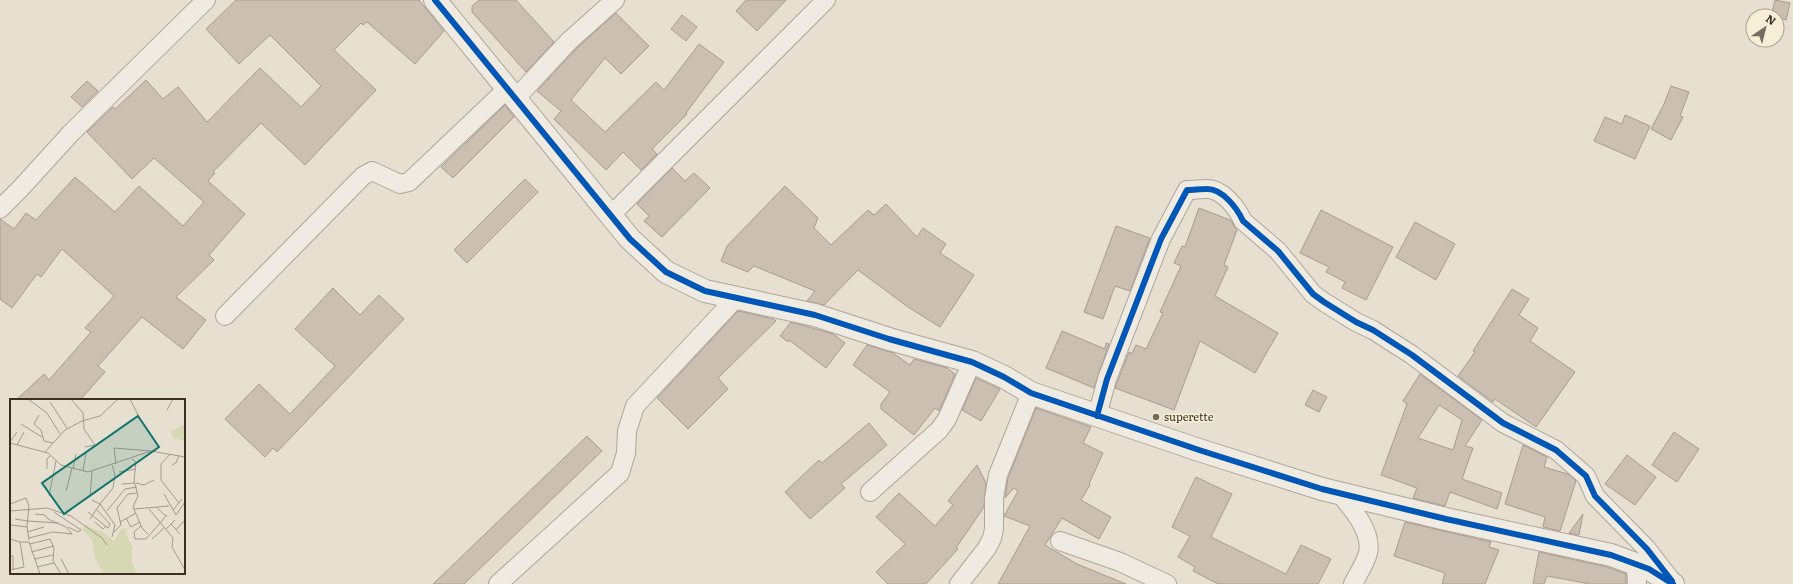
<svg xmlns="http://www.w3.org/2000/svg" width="1793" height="584" font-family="Literata,serif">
<rect width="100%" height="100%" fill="#e7e0d1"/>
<path fill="#cbbfb2" stroke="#a89c90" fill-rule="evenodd" d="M 236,0 L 419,0 L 444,31 L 415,64 L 367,22 L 363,25 L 361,23 L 334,50 L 376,90 L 305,165 L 261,123 L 213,172 L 215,173 L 208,181 L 245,214 L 209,255 L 214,260 L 176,297 L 206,320 L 183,349 L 142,317 L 98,366 L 105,372 L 80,400 L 16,400 L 44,374 L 49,380 L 91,332 L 85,328 L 114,296 L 62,249 L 41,277 L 37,274 L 12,308 L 0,299 L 0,219 L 14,229 L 26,213 L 36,220 L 75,177 L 115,212 L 139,186 L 183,226 L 204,202 L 154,158 L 132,179 L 87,132 L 113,107 L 115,109 L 146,80 L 163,99 L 178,87 L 207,122 L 260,68 L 301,107 L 321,86 L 270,35 L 239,64 L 206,29 Z
M 479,0 L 516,0 L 554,42 L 526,72 L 472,12 L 472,6 Z
M 746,0 L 786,0 L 757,31 L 736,11 Z
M 1775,0 L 1790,3 L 1786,20 L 1777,17 L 1777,16 L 1771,16 Z
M 616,13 L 649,46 L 621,74 L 605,58 L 571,100 L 605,132 L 656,82 L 664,90 L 699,44 L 724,62 L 686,113 L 687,114 L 652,149 L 657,154 L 641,170 L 623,152 L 606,170 L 554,119 L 561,111 L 537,91 L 576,49 Z
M 682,15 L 697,27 L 686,41 L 671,29 Z
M 87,81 L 98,91 L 82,107 L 71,97 Z
M 1671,86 L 1689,92 L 1680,116 L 1683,117 L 1671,140 L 1651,129 L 1664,104 Z
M 505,105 L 514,117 L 453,178 L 441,167 Z
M 1625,115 L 1650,126 L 1635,159 L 1594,141 L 1605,117 L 1622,124 Z
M 672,168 L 685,181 L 694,173 L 710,188 L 662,237 L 644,221 L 649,216 L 637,204 Z
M 525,179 L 538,192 L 467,263 L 454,250 Z
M 785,186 L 818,218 L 814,228 L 831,245 L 868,210 L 874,215 L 886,204 L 917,237 L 923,228 L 946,244 L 940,253 L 974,275 L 940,327 L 908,307 L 858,270 L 824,305 L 807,301 L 815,291 L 754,266 L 748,272 L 721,261 L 727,246 Z
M 1199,208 L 1230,220 L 1237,230 L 1224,265 L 1228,267 L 1215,296 L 1278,333 L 1255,373 L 1200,341 L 1174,410 L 1115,388 L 1129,352 L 1132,354 L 1136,345 L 1146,349 L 1163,313 L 1160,312 L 1181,266 L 1174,263 L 1182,246 L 1185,247 Z
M 1321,210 L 1393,247 L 1366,300 L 1342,288 L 1345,282 L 1326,272 L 1329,267 L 1300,253 Z
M 1415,222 L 1455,244 L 1436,280 L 1396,257 Z
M 1116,226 L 1150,238 L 1130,291 L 1115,286 L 1103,319 L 1084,312 Z
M 333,288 L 360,315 L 379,295 L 404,319 L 277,452 L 273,448 L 265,457 L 225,419 L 259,384 L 290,414 L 335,366 L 295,329 Z
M 1512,289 L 1529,299 L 1519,315 L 1538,328 L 1530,341 L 1575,372 L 1536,427 L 1495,399 L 1493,402 L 1458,376 L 1475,352 L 1473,351 Z
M 738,311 L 773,319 L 776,321 L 718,378 L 728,389 L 688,429 L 657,398 Z
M 791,322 L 833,334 L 845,343 L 826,368 L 789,340 L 788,342 L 780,336 Z
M 1062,331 L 1105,349 L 1106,343 L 1109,344 L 1094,388 L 1046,368 Z
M 867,345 L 893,353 L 910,365 L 914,359 L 947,368 L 955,374 L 939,411 L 935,408 L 914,435 L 881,409 L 881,404 L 890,392 L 853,365 Z
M 1420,374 L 1482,420 L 1465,446 L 1473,448 L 1462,479 L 1502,493 L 1497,509 L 1450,492 L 1445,506 L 1413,498 L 1417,488 L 1381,475 L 1407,404 L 1403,401 ZM 1439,405 L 1462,420 L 1453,450 L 1418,438 Z
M 976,378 L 1000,389 L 981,421 L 962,410 Z
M 1313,390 L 1327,397 L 1319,412 L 1305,405 Z
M 1036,408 L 1091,427 L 1083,443 L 1103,453 L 1089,484 L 1090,485 L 1081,500 L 1111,517 L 1099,539 L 1062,518 L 1045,545 L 1077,564 L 1126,584 L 998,584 L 1030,526 L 1004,516 L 1018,491 L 1014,488 L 1005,498 L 1008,478 Z
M 869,423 L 887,445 L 841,484 L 845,488 L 810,519 L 785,492 L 819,460 L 822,463 Z
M 1674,432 L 1699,449 L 1677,482 L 1652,465 Z
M 587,436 L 602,451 L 464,584 L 433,584 Z
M 1523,445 L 1547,457 L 1544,467 L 1568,474 L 1576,481 L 1560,531 L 1543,527 L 1545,517 L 1505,504 Z
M 1627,455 L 1656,477 L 1635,505 L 1605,484 Z
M 977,465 L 986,483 L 984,507 L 956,548 L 958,549 L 926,584 L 888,584 L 876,572 L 905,544 L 876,517 L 899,493 L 935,526 L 953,505 L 948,501 Z
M 1196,477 L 1232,494 L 1211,537 L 1286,574 L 1301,545 L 1331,559 L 1318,584 L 1218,584 L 1193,571 L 1195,567 L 1178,557 L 1190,536 L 1172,527 Z
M 1583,514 L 1579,535 L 1569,533 Z
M 1405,522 L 1491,542 L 1489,547 L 1499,550 L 1485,584 L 1442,584 L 1445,573 L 1394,556 Z
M 1539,552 L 1607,567 L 1626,574 L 1626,584 L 1590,584 L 1547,576 L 1544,584 L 1533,584 Z"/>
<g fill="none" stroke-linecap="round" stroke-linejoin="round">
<g stroke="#ada599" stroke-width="20">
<path id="minor" d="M 516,98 L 569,41 L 615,0
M 0,209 L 20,189 L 71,133 L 206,0
M 611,215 L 826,0
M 225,316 L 363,176 L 372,171 L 400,184 L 409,182 L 508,88
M 1097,416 L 1107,379 L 1161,239 L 1187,190 C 1193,190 1200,189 1206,189 C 1222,188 1237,208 1243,221 L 1278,251 L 1313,294 L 1324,302 L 1356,322 L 1373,330 L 1412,355 L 1503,423 L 1556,450 L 1586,476 L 1595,496 L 1647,549 L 1670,579
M 870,492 L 939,430 L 947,419 L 972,362
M 1339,493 C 1351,507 1373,532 1368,553 C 1365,564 1358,574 1353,584
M 1060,541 L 1120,562 L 1167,584
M 1636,565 L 1637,584
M 498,584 L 620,473 L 626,453 L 627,431 L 635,406 L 737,297
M 959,584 L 987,548 L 992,538 L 994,529 L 994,498 L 998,475 L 1031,393"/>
</g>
<g stroke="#ada599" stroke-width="24">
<path id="tertiary" d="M 435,0 L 630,239 L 666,272 L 705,291 L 815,315 L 889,339 L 972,362 L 1004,377 L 1031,393 L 1199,450 L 1322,489 L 1446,519 L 1611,555 L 1649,569 L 1673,584"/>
</g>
<use href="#minor" stroke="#efebe3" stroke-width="18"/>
<use href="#tertiary" stroke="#efebe3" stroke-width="22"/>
<g stroke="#f7eed8" stroke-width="8">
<path id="cycleway" d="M 435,0 L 630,239 L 666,272 L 705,291 L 815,315 L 889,339 L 972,362 L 1004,377 L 1031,393 L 1199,450 L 1322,489 L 1446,519 L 1611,555 L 1649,569 L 1673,584
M 1097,416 L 1107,379 L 1161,239 L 1187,190 C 1193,190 1200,189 1206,189 C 1222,188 1237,208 1243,221 L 1278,251 L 1313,294 L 1324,302 L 1356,322 L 1373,330 L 1412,355 L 1503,423 L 1556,450 L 1586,476 L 1595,496 L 1647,549 L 1672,581"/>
</g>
<use href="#cycleway" stroke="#0057b8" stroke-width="6"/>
</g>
<circle fill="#786c5e" stroke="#f7eed8" stroke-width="1.5" cx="1156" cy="417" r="4"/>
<g text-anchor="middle" stroke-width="3" stroke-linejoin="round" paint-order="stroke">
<g font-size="11" fill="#3d2e20" stroke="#f7eed8" text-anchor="start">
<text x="1164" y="421">superette</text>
</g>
</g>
<g transform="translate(10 399)">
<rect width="175" height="175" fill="#e7e0d1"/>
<path d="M 175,25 L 175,42 L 163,39 L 161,32 ZM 75,126 L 95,134 L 104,142 L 111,130 L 117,129 L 116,136 L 122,147 L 122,164 L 127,175 L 94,175 L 85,160 L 82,141 L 72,130 Z" fill="#d6d7b3"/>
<path fill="none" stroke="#a3998a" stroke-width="1" d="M 18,0 L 37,14 L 50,35M 61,0 L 73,14 L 74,30 L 85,46 L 75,48M 120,0 L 128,16M 40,3 L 57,29M 157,11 L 163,0M 29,16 L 24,25 L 31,31 L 34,42 L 43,44M 11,25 L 32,38M 0,43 L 7,33M 0,44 L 38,54 L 51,66 L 78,73 L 141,52 L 175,58M 7,46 L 14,33M 35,53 L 55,31 L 72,22 L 90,17 L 108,0M 160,55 L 151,65 L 151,81 L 169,104M 122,60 L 126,63 L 124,81 L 128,97 L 123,108 L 132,129 L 138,135M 106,65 L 104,49 L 141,52M 102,66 L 105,76 L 103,89 L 90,105 L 105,126 L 102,138M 162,66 L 166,64 L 169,56M 37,70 L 37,60 L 41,56M 63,70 L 66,55M 73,72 L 76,53M 109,73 L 126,70M 126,84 L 134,86 L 144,81M 112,85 L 125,84M 56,92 L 62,69M 154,95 L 166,116 L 175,103M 39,97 L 46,62M 80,98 L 82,72M 0,105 L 16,99 L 19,107 L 17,128M 146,108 L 156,117M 124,110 L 159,107M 139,110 L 163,139 L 162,148 L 175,171M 163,111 L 172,100M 0,112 L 37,109 L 61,117 L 92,139 L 97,146M 97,112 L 115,90 L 127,88M 44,113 L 71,131 L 68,133 L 58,128M 78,113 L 98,129 L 100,125 L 87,111M 116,119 L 121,128 L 130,123M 5,120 L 18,122M 80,120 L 90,105 L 82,101M 18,122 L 48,124M 85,123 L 93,130 L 96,127M 110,123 L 126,114M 161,125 L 170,135M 1,126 L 17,128 L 19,141M 131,127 L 124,133 L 125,140 L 136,140 L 157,116M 156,130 L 165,121M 166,131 L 174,122M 17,133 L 34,128M 104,133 L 111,126 L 107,109 L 118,95 L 127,94M 19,139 L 43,133 L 62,135 L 56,128 L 38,120 L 35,116 L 25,115M 0,140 L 10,143 L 14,168 L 0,171M 142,140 L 155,128M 10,143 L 19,143 L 30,175M 20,145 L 40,140 L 44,149 L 43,162 L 51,175M 21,153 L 44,147M 0,157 L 3,157 L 3,171M 24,160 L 43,156M 51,160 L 59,175M 27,168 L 44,164"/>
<path fill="#0f766e" fill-opacity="0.15" stroke="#0f766e" stroke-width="2" d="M 128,17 L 149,48 L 54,115 L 32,84 Z"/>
<rect width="175" height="175" fill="none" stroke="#3d2e20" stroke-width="2"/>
</g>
<g transform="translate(1765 28) rotate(35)"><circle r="19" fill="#f7eed8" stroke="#ada18e"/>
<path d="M0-3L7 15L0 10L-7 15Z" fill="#786c5e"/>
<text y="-6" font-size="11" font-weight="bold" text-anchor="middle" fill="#3d2e20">N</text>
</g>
</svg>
